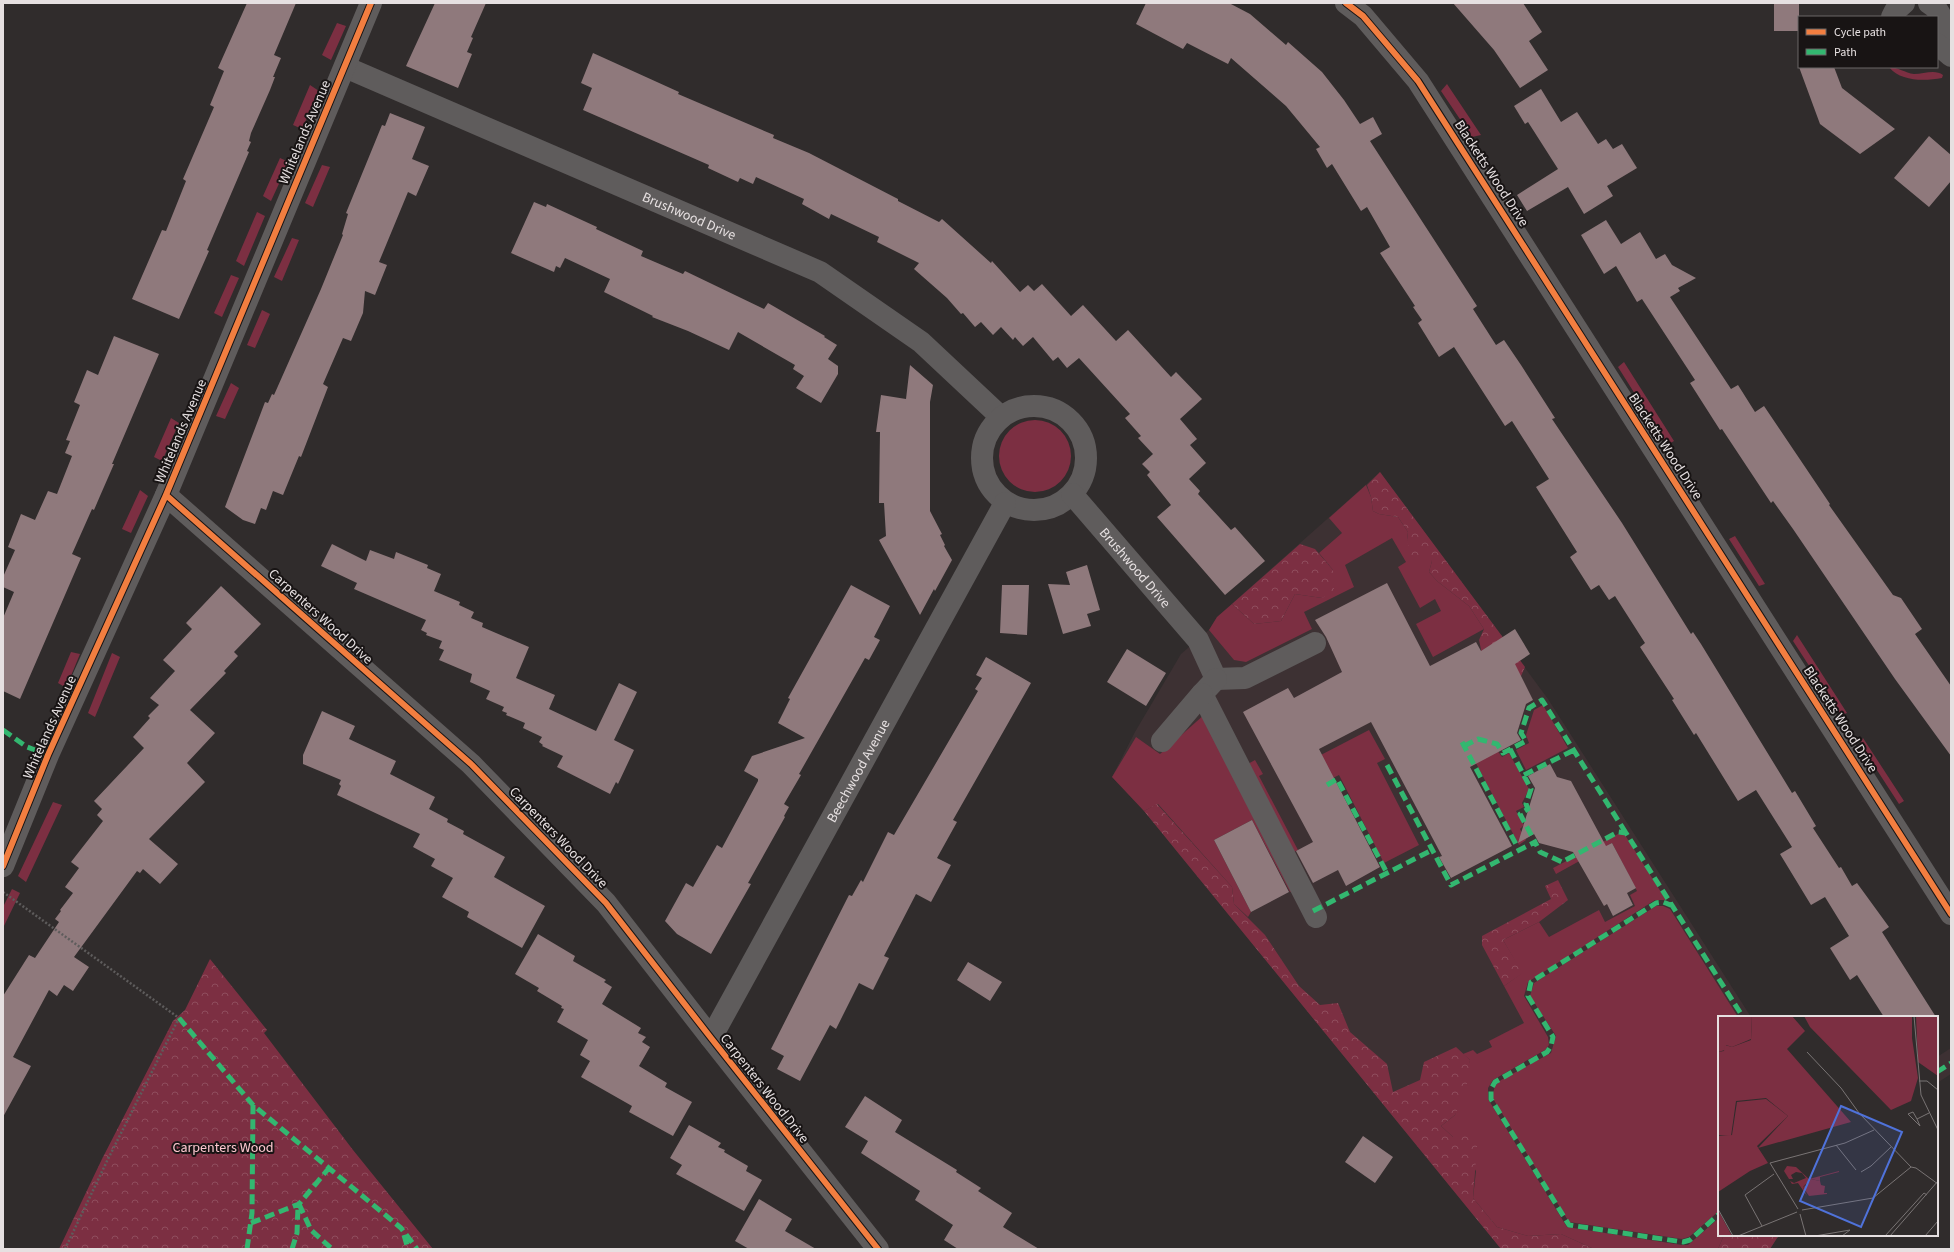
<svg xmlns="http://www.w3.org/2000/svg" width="1954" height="1252" font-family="'Source Sans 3',sans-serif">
<defs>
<pattern id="forest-crowns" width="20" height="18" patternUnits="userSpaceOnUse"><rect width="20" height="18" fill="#7c2f42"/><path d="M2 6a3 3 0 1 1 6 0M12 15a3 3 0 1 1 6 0" fill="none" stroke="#8f4d5d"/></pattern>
</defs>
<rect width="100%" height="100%" fill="#302c2c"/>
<path fill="#3d3133" d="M 1380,472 L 1548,699 L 1751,1017 L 1719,1017 L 1719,1235 L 1779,1235 L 1770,1249 L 1501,1249 L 1144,811 L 1112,777 L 1135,732 L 1181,654 L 1209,630 L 1217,617 Z
M 1951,1048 L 1951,1074 L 1937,1083 L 1937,1057 Z"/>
<path fill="#7c2f42" d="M 337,23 L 346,26 L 331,60 L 322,55 Z
M 1889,67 C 1898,67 1905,73 1914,74 C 1924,74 1935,69 1943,75 L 1942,78 C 1925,81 1901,82 1889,67 Z
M 1447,84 L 1481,135 L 1472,137 L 1441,91 Z
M 310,85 L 319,91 L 302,129 L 293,125 Z
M 280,158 L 289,162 L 271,201 L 263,196 Z
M 322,165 L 330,167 L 313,207 L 305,203 Z
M 257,212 L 265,216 L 244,266 L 236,261 Z
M 292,238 L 299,240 L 282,281 L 274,277 Z
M 231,275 L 239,278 L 222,317 L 214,313 Z
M 262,310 L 270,314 L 255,348 L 247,345 Z
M 1624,362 L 1674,441 L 1667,445 L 1618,367 Z
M 231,383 L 239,388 L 225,419 L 216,416 Z
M 171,418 L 179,423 L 162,461 L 154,457 Z
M999 456a36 36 0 1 1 72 0a36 36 0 1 1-72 0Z
M 1366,485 L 1371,497 L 1373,511 L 1379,514 L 1398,517 L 1408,532 L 1407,540 L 1432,561 L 1429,572 L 1437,581 L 1469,606 L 1484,629 L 1433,657 L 1416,624 L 1441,611 L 1435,599 L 1420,608 L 1398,567 L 1406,562 L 1392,538 L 1345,565 L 1354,587 L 1304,612 L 1312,629 L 1246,662 L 1234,660 L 1209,630 L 1217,617 L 1232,604 L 1254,624 L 1281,621 L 1295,594 L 1322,598 L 1333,570 L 1319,553 L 1342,533 L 1329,518 Z
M 140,490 L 148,496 L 131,533 L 122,529 Z
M 1735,536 L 1765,584 L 1759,586 L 1729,539 Z
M 1797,635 L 1847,713 L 1841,715 L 1793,641 Z
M 71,652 L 80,654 L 68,683 L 63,686 L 58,683 Z
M 112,653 L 120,657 L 95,717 L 88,713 Z
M 1543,705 L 1568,748 L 1526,770 L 1516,750 L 1529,743 L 1526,735 L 1534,710 Z
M 1205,714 L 1297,889 L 1290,892 L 1252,820 L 1214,840 L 1251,912 L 1248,917 L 1234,904 L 1232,887 L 1158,804 L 1144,811 L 1112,777 L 1136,737 L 1160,754 Z
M 1369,730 L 1385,759 L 1377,763 L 1419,845 L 1384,863 L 1339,775 L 1327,781 L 1315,758 Z
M 1863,738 L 1904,801 L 1899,804 L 1860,744 Z
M 1468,748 L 1497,750 L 1502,757 L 1509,753 L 1529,789 L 1522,803 L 1524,807 L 1516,811 L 1524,825 L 1520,829 L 1526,840 L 1519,845 Z
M 1255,760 L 1263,774 L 1259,776 L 1298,850 L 1292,853 L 1246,765 Z
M 53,802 L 62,805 L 26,882 L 18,876 Z
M 1618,834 L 1625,835 L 1666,900 L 1655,900 L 1528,982 L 1524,996 L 1548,1037 L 1549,1045 L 1545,1050 L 1493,1080 L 1488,1088 L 1488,1099 L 1567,1227 L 1682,1245 L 1688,1245 L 1719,1218 L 1719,1235 L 1724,1235 L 1718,1249 L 1594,1249 L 1561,1234 L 1528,1236 L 1497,1227 L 1473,1198 L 1476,1171 L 1453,1137 L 1441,1126 L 1455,1115 L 1470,1060 L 1463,1054 L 1473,1050 L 1477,1054 L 1492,1047 L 1489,1041 L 1524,1023 L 1504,986 L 1522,973 L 1503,940 L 1539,922 L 1549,937 L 1599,910 L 1605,922 L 1635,906 L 1630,895 L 1637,891 L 1612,843 L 1556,874 L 1553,868 Z
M 12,889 L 20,893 L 3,928 L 3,907 Z
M 1656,906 L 1663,906 L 1670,909 L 1738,1017 L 1719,1017 L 1719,1211 L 1689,1237 L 1682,1239 L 1569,1222 L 1492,1097 L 1495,1086 L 1501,1080 L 1551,1053 L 1556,1036 L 1530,996 L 1534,983 Z"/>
<path fill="url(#forest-crowns)" d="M 1380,472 L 1525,667 L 1518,683 L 1482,654 L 1479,640 L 1484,629 L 1469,606 L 1437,581 L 1429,572 L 1432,561 L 1411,556 L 1407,540 L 1408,532 L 1398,517 L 1379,514 L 1373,511 L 1371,497 L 1367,485 Z
M 1300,544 L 1315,549 L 1333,570 L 1334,591 L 1322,598 L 1295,594 L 1281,621 L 1254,624 L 1232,604 Z
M 1157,804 L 1232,887 L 1234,904 L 1265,935 L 1299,986 L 1320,1005 L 1338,1003 L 1350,1032 L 1387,1064 L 1393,1092 L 1420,1080 L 1424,1062 L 1456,1047 L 1470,1060 L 1466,1091 L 1455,1115 L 1441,1126 L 1453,1137 L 1464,1130 L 1478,1134 L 1473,1198 L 1497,1227 L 1528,1236 L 1561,1234 L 1594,1249 L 1501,1249 L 1144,811 Z
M 1558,880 L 1568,900 L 1539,922 L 1503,940 L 1523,973 L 1504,986 L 1482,945 L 1482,936 L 1551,899 L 1545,886 Z
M 210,959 L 267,1030 L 264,1033 L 353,1150 L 433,1249 L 59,1249 L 102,1159 L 173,1021 L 185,1010 Z
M 1724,1235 L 1779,1235 L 1770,1249 L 1718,1249 Z"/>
<path fill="#8f797c" d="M 247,3 L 296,3 L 274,55 L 281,58 L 273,77 L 275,77 L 270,90 L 251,133 L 249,141 L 251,142 L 247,151 L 249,152 L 207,250 L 209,251 L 179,319 L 132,299 L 162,230 L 166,231 L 186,181 L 183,179 L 214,107 L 210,105 L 224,71 L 218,68 Z
M 435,3 L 486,3 L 471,37 L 473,38 L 467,52 L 472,54 L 458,88 L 406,66 Z
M 1146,3 L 1229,3 L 1250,14 L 1286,45 L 1288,42 L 1322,72 L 1344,100 L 1360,124 L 1373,117 L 1382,134 L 1370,141 L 1477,306 L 1473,309 L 1496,345 L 1504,340 L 1521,365 L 1555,418 L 1552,419 L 1622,523 L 1691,634 L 1693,632 L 1701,644 L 1792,793 L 1795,791 L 1816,826 L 1813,828 L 1839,868 L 1841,867 L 1852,886 L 1857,883 L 1889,927 L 1882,932 L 1936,1017 L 1884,1017 L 1857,975 L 1850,980 L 1830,948 L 1849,936 L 1825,897 L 1811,905 L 1780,854 L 1792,847 L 1756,790 L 1738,801 L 1696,733 L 1694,735 L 1672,700 L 1674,699 L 1640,647 L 1645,643 L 1615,596 L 1609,600 L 1599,585 L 1591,590 L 1570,557 L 1577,552 L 1536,487 L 1549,479 L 1512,421 L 1505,426 L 1454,347 L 1439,357 L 1418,323 L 1422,320 L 1413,307 L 1415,306 L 1380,253 L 1390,247 L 1367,207 L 1361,211 L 1332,164 L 1327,168 L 1316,149 L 1320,147 L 1286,106 L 1231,58 L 1228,64 L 1187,43 L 1183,49 L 1136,24 Z
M 1453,3 L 1523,3 L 1542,32 L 1529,41 L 1548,70 L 1520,88 L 1494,50 Z
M 1774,3 L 1799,3 L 1799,31 L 1774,31 Z
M 593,53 L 679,92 L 678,94 L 774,135 L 773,138 L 809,153 L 898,199 L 898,201 L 939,222 L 942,219 L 991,263 L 992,261 L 1020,292 L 1028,285 L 1034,291 L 1042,284 L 1071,316 L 1083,305 L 1116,341 L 1128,330 L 1171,377 L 1176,372 L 1202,399 L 1180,419 L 1197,439 L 1190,445 L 1206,463 L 1189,479 L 1200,491 L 1198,494 L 1231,530 L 1235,527 L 1265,561 L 1225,595 L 1157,517 L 1171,505 L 1147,475 L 1150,472 L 1142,464 L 1153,454 L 1138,438 L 1141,436 L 1125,418 L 1130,414 L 1079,358 L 1067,368 L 1058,357 L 1053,361 L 1033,337 L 1023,346 L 1015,337 L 1013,340 L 1001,327 L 993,335 L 981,322 L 975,327 L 963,313 L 961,314 L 947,298 L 914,269 L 919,263 L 877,242 L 879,237 L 831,214 L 829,219 L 802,204 L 804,199 L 756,177 L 753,184 L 740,178 L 738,182 L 708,168 L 709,165 L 583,110 L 592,88 L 581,83 Z
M 1799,67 L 1834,67 L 1842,88 L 1895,129 L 1860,154 L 1820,124 Z
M 1541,89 L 1561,122 L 1577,112 L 1598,144 L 1606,139 L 1613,149 L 1622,144 L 1637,168 L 1607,186 L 1613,196 L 1584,214 L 1568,187 L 1527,211 L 1517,195 L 1558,169 L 1528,122 L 1525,124 L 1514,106 Z
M 390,113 L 425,127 L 412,159 L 429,166 L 416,196 L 408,192 L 379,262 L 387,265 L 375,295 L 365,291 L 363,313 L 351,341 L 343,338 L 323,384 L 328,387 L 301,457 L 299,456 L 283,495 L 273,491 L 266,510 L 261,508 L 255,524 L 243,520 L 225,507 L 265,402 L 268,403 L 272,394 L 274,395 L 321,289 L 343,235 L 342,234 L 348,214 L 346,213 L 382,125 L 385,126 Z
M 1929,136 L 1951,155 L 1951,181 L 1929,207 L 1894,178 Z
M 534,202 L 546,207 L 547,204 L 597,227 L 596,229 L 643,251 L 641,256 L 683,274 L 685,271 L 764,309 L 768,303 L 825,336 L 824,337 L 837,345 L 828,359 L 838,366 L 838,374 L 821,403 L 796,388 L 804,376 L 793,369 L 795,365 L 738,332 L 729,350 L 688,331 L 652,317 L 653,316 L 604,292 L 610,279 L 565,258 L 560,268 L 556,266 L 554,272 L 511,253 Z
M 1606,220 L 1621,244 L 1640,232 L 1656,259 L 1665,254 L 1672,265 L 1696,278 L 1678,288 L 1680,291 L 1670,297 L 1731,389 L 1738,385 L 1755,412 L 1764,406 L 1830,504 L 1829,505 L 1893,595 L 1901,598 L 1922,629 L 1915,634 L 1951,686 L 1951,756 L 1895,679 L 1793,529 L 1773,501 L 1771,503 L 1722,429 L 1720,430 L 1690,383 L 1695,380 L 1642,299 L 1637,302 L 1616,266 L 1604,274 L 1581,235 Z
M 114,336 L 159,354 L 112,464 L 114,464 L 100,496 L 94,510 L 92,509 L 72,554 L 81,558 L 20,699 L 3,691 L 3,618 L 14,592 L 3,587 L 3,577 L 15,550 L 8,547 L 21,514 L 35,520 L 48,491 L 57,494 L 72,456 L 65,453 L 70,441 L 66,440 L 80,405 L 74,402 L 87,370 L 98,375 Z
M 910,365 L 933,385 L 930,402 L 930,511 L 942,534 L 940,535 L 945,545 L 944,546 L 952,560 L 935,591 L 934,589 L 920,615 L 879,540 L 886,536 L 884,503 L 879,503 L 880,432 L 876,432 L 881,395 L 906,399 Z
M 332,544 L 366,561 L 370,550 L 394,559 L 396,552 L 428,565 L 427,568 L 441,574 L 434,591 L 460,602 L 459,605 L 474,612 L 471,618 L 483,623 L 482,627 L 529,647 L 516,678 L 555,695 L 549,709 L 596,731 L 619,683 L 637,692 L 614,740 L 634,750 L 618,784 L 616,782 L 610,794 L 557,767 L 563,756 L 542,746 L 543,745 L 539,742 L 542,737 L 523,728 L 525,723 L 506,715 L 507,713 L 502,711 L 504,707 L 486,699 L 490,691 L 470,682 L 472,674 L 439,660 L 444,650 L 439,648 L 442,641 L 426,635 L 427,633 L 421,630 L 426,620 L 354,589 L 357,583 L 321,566 Z
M 1087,565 L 1100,610 L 1087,614 L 1091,626 L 1063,634 L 1048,584 L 1070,585 L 1066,572 Z
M 1387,583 L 1430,666 L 1476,642 L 1481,651 L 1515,629 L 1530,654 L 1515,664 L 1533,700 L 1526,704 L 1517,733 L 1521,740 L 1470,767 L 1512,846 L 1451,878 L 1439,857 L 1442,856 L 1371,722 L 1319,749 L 1380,867 L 1346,886 L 1338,870 L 1313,883 L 1296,851 L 1313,842 L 1243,712 L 1288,688 L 1294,698 L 1342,672 L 1326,637 L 1315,620 Z
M 851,585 L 890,606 L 874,637 L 880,640 L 869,660 L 865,658 L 799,774 L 801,775 L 784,804 L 789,807 L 784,816 L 785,817 L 748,883 L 751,884 L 711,954 L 677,934 L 665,921 L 686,883 L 693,887 L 717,845 L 722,848 L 758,781 L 758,779 L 744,771 L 752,756 L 805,738 L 778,723 L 790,699 L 788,698 Z
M 1002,585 L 1029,585 L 1027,635 L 1000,633 Z
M 221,586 L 261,624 L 234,652 L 238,656 L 224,671 L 226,673 L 190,710 L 215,733 L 187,763 L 205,782 L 149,839 L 178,864 L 160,884 L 143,869 L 140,873 L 137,871 L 74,957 L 89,967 L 73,991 L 64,985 L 57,996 L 49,990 L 13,1057 L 31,1066 L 3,1117 L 3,996 L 29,955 L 35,958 L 59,922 L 55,919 L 61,911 L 60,910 L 73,893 L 65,887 L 79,868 L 71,862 L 103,821 L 97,815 L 102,809 L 94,801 L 144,748 L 133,737 L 150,718 L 148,716 L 159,705 L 150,698 L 175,671 L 163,660 L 192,629 L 186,623 Z
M 1127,649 L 1166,673 L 1146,706 L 1107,682 Z
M 986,657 L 1031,683 L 953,820 L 957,822 L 937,858 L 951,865 L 931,902 L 916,894 L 884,956 L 889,958 L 873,990 L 859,983 L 836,1029 L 830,1025 L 800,1081 L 777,1069 L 784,1056 L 771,1049 L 849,895 L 852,896 L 861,880 L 863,882 L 888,832 L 894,835 L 978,691 L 975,689 L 982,678 L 976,675 Z
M 322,711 L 355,726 L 349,739 L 396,761 L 390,774 L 435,797 L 429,809 L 448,819 L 447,822 L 464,831 L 463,834 L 505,857 L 494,877 L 545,906 L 522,948 L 467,917 L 469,912 L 442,897 L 453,878 L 431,866 L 435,859 L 413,847 L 420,834 L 337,795 L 341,786 L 339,784 L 341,780 L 303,764 L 303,755 Z
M 1550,764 L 1557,777 L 1571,781 L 1606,846 L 1612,843 L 1636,888 L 1627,893 L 1633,905 L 1613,916 L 1607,904 L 1604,906 L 1573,852 L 1539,843 L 1534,834 L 1518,843 L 1535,788 L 1528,776 Z
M 1252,820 L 1289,892 L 1251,912 L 1214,840 Z
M 538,934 L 575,956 L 573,961 L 606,980 L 604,982 L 612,987 L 602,1004 L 641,1028 L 638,1033 L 646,1037 L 642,1042 L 650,1047 L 639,1066 L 667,1083 L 665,1087 L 692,1102 L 673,1136 L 629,1112 L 632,1106 L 581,1077 L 590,1061 L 580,1055 L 588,1040 L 557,1022 L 564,1009 L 561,1008 L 562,1006 L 537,991 L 539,988 L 515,974 Z
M 968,962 L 1002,982 L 990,1001 L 957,980 Z
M 865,1096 L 902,1120 L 895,1132 L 957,1170 L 956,1172 L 981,1188 L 978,1191 L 1012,1213 L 1003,1227 L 1039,1249 L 958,1249 L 944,1240 L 953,1225 L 915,1200 L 920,1191 L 861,1153 L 868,1141 L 845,1127 Z
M 689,1125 L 721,1143 L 718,1147 L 725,1150 L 724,1152 L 748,1166 L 746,1171 L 762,1180 L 744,1211 L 676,1174 L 682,1165 L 670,1158 Z
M 1363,1136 L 1393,1157 L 1375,1183 L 1345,1162 Z
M 759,1199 L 792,1219 L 785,1231 L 816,1249 L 749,1249 L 735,1241 Z"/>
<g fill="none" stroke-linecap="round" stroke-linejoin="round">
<path stroke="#5e5c5c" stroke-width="2.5" stroke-dasharray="2 2" stroke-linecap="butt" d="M 3,892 L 179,1018 L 108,1159 L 65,1249"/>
<g stroke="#5f5c5c" stroke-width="22">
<path d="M 1346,3 L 1363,16 L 1418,81 L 1951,914"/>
<path d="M 1929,3 C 1944,12 1946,29 1937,42"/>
<path d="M 1892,17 L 1895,11 L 1904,3"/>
<path d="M 1937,44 L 1951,56"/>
<path id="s1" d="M 345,67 L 820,272 L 921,342 L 1001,417"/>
<circle cx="1034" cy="458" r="52"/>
<path id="s2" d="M 1072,494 L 1198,640 L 1216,679 L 1245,678 L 1315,643"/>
<path d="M 166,495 L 471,764 L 606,903 L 711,1038 L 878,1249"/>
<path d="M 1216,679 L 1202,694 L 1316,917"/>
<path d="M 1162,741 L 1202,694"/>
<path d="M 3,866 L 48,755 L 166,495 L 371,3"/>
<path id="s3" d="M 711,1038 L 1005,503"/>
</g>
<path stroke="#33b770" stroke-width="5" stroke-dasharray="10 5" stroke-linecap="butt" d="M 3,730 L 27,747 L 48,755
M 1462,742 L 1519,850
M 1464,746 L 1478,739 L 1497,744 L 1503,753 L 1526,741 L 1521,733 L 1529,708 L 1542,700 L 1626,833
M 1510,749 L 1531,789 L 1526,804 L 1528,809 L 1520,814 L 1535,842
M 1387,765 L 1451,885 L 1535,842 L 1540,852 L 1562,862 L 1618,832 L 1626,833 L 1743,1017
M 1524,775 L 1574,750
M 1327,785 L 1337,779 L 1387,873
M 1673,906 L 1663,902 L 1656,903 L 1531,982 L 1528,996 L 1553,1037 L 1551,1046 L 1547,1052 L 1495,1082 L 1491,1089 L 1491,1099 L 1569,1225 L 1683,1242 L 1690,1240 L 1719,1214
M 1313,911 L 1432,850
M 179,1018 L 253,1105 L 401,1228 L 417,1249
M 1937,1072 L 1951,1063
M 299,1204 L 311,1230 L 332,1249
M 251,1223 L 299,1204 L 329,1168
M 404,1235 L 408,1249
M 247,1249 L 252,1213 L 253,1105
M 292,1249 L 297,1233 L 298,1206"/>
<g stroke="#181414" stroke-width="8">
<path id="cycleway" d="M 1346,3 L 1363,16 L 1418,81 L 1951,914
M 166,495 L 471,764 L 606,903 L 711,1038 L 878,1249
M 3,866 L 48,755 L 166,495 L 371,3"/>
</g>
<use href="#cycleway" stroke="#f27e40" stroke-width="6"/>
</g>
<g text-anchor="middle" stroke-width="4" stroke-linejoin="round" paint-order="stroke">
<g font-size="14" fill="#e6e0e1" stroke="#181414">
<text transform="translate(304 132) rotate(-67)" y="5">Whitelands Avenue</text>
<text transform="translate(1492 173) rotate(57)" y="5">Blacketts Wood Drive</text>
<text dy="5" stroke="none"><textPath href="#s1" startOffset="375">Brushwood Drive</textPath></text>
<text transform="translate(180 431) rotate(-67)" y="5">Whitelands Avenue</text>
<text transform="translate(1666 446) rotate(57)" y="5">Blacketts Wood Drive</text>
<text dy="5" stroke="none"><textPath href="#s2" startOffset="97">Brushwood Drive</textPath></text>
<text transform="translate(321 616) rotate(42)" y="5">Carpenters Wood Drive</text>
<text transform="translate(1841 719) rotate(57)" y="5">Blacketts Wood Drive</text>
<text transform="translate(49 727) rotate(-66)" y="5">Whitelands Avenue</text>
<text dy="5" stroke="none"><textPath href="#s3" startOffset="305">Beechwood Avenue</textPath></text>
<text transform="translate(559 837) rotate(46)" y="5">Carpenters Wood Drive</text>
<text transform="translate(765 1088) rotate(52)" y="5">Carpenters Wood Drive</text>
</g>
<g font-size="14" fill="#fec8d0" stroke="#181414">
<text x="223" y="1152">Carpenters Wood</text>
</g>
</g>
<g transform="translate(1718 1016)">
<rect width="220" height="220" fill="#302c2c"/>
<path d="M 0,0 L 34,0 L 33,23 L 14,31 L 8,29 L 7,34 L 0,36 ZM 86,0 L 194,0 L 194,22 L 200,62 L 193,85 L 173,94 L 92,11 ZM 198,0 L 220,0 L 220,60 L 200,46 ZM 48,83 L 70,100 L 39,130 L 50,147 L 32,155 L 0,176 L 0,120 L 14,119 L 19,86 ZM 93,163 L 102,165 L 103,169 L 107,170 L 106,177 L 109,177 L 109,173 L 109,178 L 91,180 L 85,171 L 89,169 ZM 0,194 L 14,220 L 0,220 Z" fill="#7c2f42"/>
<path d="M 34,0 L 74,0 L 87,15 L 69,33 L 133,106 L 40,132 L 70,100 L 48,82 L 18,85 L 13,120 L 0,119 L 0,36 L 6,35 L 7,29 L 14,31 L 33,24 ZM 69,150 L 78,151 L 91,163 L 121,155 L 121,156 L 102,161 L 102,165 L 93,163 L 85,171 L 89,180 L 80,167 L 74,168 L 72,165 L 76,167 L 88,162 L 84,157 L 78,156 L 73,159 L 75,163 L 71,163 L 66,155 Z" fill="#7c2f42"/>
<path fill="none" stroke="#797474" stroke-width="1" d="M 196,0 L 203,79 L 220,114M 89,36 L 123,72 L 141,97 L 193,151 L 198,152 L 220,168M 201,65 L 209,65 L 220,74M 199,103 L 195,96 L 190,98 L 202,110 L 199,103 L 211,97M 118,129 L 138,154M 143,156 L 153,150 L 173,131M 0,193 L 15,220M 80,193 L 52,147 L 127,127 L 156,114M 84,194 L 155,182 L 193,151M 82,198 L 88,220M 44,210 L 27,179 L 56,158M 20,220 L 79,196M 97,220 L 132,214 L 124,220M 167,220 L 206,177 L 209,179M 172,220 L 220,165M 207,220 L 220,205"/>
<path fill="#4f72da" fill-opacity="0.15" stroke="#4f72da" stroke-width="2" d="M 123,90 L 184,116 L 143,211 L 82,185 Z"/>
<rect width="220" height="220" fill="none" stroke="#e6e0e1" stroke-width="2"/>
</g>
<rect width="1954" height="1252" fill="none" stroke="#e6e0e1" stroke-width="8"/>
<rect x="1798" y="16" width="140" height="52" fill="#181414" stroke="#6a6666"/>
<rect x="1806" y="29" width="20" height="6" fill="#f27e40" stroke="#6a6666"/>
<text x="1834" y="36" font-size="12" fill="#e6e0e1">Cycle path</text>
<rect x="1806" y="49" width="20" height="6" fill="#33b770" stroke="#6a6666"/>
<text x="1834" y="56" font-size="12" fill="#e6e0e1">Path</text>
</svg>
